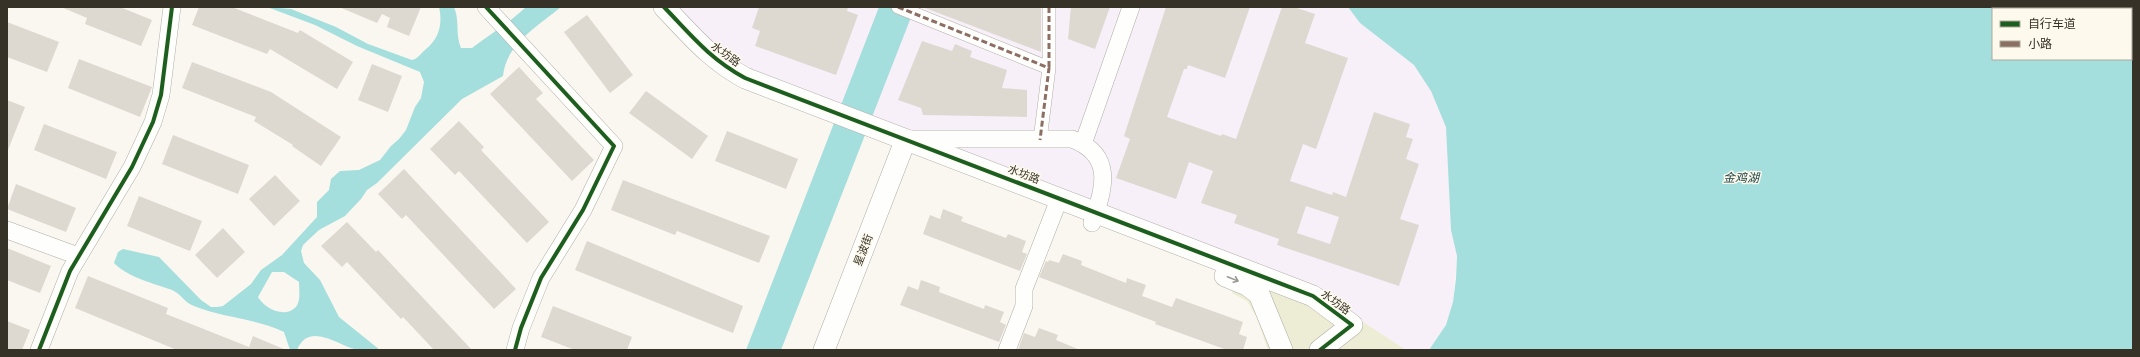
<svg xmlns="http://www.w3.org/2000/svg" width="2140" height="357" font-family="Literata,'Noto Sans SC',serif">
<rect width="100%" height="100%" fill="#faf7f0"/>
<path fill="#f7f0f8" d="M 670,7 L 1348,7 L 1360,23 L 1414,65 L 1431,91 L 1446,127 L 1451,230 L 1457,256 L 1453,302 L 1446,325 L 1429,350 L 1406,350 L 1319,293 L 741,70 Z"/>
<path fill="#ecedd4" d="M 1243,262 L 1319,293 L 1406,350 L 1268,350 L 1257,318 L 1247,301 L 1232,293 Z"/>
<path fill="#a4dedd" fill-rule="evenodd" d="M 267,7 L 291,9 L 336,27 L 368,44 L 412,60 C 419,58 420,54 425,50 C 439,39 443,24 439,7 L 454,7 C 460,21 455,34 461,48 L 472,48 C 490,34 509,23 526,7 L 561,7 C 538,26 506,44 503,76 L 462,99 L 377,183 L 367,190 L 361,199 L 345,216 L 319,230 L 303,245 L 301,251 L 304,263 L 320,280 L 339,317 L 380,350 C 373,350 365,351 358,350 C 340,347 309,320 297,350 L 290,350 L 284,332 C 255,318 223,318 194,306 C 185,303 180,293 172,290 C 153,283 129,278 114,263 L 118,252 L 123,249 L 159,257 L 201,300 L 211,307 L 217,307 L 223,306 L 251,284 L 261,270 L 282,255 L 317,217 L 317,202 L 329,190 L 331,179 L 340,171 L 359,170 L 380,160 L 391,146 L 399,139 L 406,130 L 415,107 L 421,98 L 424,82 L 420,72 L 357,46 L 315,25 ZM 272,272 L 284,272 L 299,282 C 299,290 301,300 296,307 C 285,319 264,308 258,297 Z
M 879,7 L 915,7 L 781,350 L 746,350 Z
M 1348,7 L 2133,7 L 2133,350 L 1429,350 L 1446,325 L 1453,302 L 1456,279 L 1457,256 L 1451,230 L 1446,127 L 1431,91 L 1414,65 L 1360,23 ZM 1993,9 L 2131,9 L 2131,59 L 1993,59 Z"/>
<path fill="#ddd9d1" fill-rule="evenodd" d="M 61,7 L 120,7 L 152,20 L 141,46 L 85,24 L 87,18 Z
M 199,7 L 232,7 L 298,33 L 300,30 L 353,62 L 337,89 L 270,49 L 267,54 L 192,25 Z
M 339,7 L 421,7 L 409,36 L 387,27 L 390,18 L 382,14 L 377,23 Z
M 759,7 L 848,7 L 847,11 L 858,15 L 836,75 L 755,46 L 760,31 L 752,28 Z
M 926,7 L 1041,7 L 1041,52 L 925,8 Z
M 1071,7 L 1110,7 L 1095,49 L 1068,39 Z
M 1166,7 L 1250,7 L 1225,78 L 1188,65 L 1187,69 L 1184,69 L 1167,117 L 1221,136 L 1222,134 L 1236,139 L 1282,7 L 1294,7 L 1315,14 L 1305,43 L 1348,58 L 1316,149 L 1303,144 L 1290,181 L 1332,195 L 1333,192 L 1346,197 L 1374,112 L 1410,124 L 1406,137 L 1413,139 L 1406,159 L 1419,164 L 1400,219 L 1419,225 L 1399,286 L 1277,245 L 1279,239 L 1234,223 L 1237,215 L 1201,203 L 1213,171 L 1189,162 L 1176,199 L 1116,178 L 1130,139 L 1124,136 ZM 1306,206 L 1339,217 L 1330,244 L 1297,233 Z
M 587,15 L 633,75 L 610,93 L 564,32 Z
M 7,22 L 59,42 L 47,72 L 7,57 Z
M 922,41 L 952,51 L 955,44 L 972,51 L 970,57 L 1007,70 L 1002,88 L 1027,90 L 1027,117 L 923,115 L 921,108 L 898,100 Z
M 79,59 L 152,87 L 140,117 L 68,88 Z
M 192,62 L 271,92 L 341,137 L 321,166 L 292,146 L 293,145 L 254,121 L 256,117 L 182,88 Z
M 372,64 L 402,76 L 388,112 L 358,100 Z
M 519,67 L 543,93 L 536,99 L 594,160 L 572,181 L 490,94 Z
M 646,91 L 708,136 L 692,159 L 629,113 Z
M 7,100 L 25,107 L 8,150 L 7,150 Z
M 459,121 L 484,147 L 481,150 L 549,222 L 527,243 L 459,171 L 455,175 L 430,149 Z
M 44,124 L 117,152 L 106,179 L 34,150 Z
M 727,131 L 798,159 L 786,189 L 715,161 Z
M 173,135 L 249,165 L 238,194 L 162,164 Z
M 404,169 L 516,289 L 494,309 L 406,215 L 402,219 L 378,194 Z
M 275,175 L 300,201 L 274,226 L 249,199 Z
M 623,180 L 770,236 L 759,263 L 677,231 L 675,235 L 611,210 Z
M 16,184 L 76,208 L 66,232 L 7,209 Z
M 139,196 L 202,221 L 190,251 L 127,226 Z
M 943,209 L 963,217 L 961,221 L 1006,238 L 1008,234 L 1026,241 L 1022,252 L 1027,254 L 1020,271 L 923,234 L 930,215 L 940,219 Z
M 347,222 L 376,252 L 378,250 L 472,350 L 434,350 L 403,317 L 401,319 L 347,262 L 342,267 L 321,246 Z
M 223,228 L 245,252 L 217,278 L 195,255 Z
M 587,241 L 743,306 L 733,333 L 575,270 Z
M 7,248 L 51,266 L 40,293 L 7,280 Z
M 1063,254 L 1082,261 L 1081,265 L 1126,283 L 1127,278 L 1146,285 L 1142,296 L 1172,307 L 1176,298 L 1243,322 L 1239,334 L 1247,337 L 1243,350 L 1227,350 L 1155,324 L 1156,322 L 1039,277 L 1046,261 L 1048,262 L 1049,260 L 1059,263 Z
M 88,276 L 168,308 L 166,314 L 249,347 L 253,336 L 286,350 L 177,350 L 75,308 Z
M 921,280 L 940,287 L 939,292 L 984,309 L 985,305 L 1004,312 L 1000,322 L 1006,325 L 999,342 L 900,305 L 908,286 L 918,290 Z
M 553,306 L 632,337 L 627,350 L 575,350 L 541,337 Z
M 7,321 L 30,330 L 22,350 L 7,350 Z
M 1039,328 L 1058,335 L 1056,340 L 1080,350 L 1018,350 L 1024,333 L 1035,337 Z"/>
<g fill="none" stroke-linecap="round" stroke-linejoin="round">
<g stroke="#b1aea6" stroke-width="14">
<path id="pedestrian" d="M 898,7 L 1049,68 L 1040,140
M 1049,7 L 1049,68"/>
</g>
<g stroke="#b1aea6" stroke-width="18">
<path id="minor" d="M 486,7 L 614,146 L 583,210 L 541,278 L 521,328 L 515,350
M 911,139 L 1072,139 C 1115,155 1104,189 1092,223
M 1083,144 L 1131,7
M 7,230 L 78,256
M 39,350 L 70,271 L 132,167 L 153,122 L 161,95 L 172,7
M 1007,350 L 1024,306 L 1024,289 L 1056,207"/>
</g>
<g stroke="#b1aea6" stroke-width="22">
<path id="tertiary" d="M 664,7 C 692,36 709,58 745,78 L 1313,296 L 1352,325 L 1320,350
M 1225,276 L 1247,285 L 1259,294 L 1282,350
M 824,350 L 902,149"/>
</g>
<use href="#pedestrian" stroke="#fefefd" stroke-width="13"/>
<use href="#minor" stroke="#fefefd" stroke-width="17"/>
<use href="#tertiary" stroke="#fefefd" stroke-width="21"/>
<path stroke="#8d6e63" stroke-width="3" stroke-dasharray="6 3" stroke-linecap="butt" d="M 898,7 L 1049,68 L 1040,140
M 1049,7 L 1049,68"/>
<g stroke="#fdf9ed" stroke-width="6">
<path id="cycleway" d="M 486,7 L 614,146 L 583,210 L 541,278 L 521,328 L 515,350
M 664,7 C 692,36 709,58 745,78 L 1313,296 L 1352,325 L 1320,350
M 39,350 L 70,271 L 132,167 L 153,122 L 161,95 L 172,7"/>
</g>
<use href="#cycleway" stroke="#1b5e20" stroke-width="4"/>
</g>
<defs><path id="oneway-shaft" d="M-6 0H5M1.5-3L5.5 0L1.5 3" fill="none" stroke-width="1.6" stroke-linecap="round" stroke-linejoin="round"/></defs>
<use stroke="#9a9892" href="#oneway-shaft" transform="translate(1233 279) rotate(22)"/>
<g text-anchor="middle" stroke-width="3" stroke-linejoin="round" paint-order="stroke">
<g font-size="11" fill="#363227" stroke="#fdf9ed">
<text transform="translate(726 54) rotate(36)" y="4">水坊路</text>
<text transform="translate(1024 174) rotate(21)" y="4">水坊路</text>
<text transform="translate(863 250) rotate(-69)" y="4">星波街</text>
<text transform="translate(1336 302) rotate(36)" y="4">水坊路</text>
</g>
<g font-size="12" font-style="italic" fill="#1b4344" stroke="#fdf9ed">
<text x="1741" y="182">金鸡湖</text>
</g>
</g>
<rect width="2140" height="357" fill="none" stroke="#363227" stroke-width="16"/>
<rect x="1992" y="8" width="140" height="52" fill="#fdf9ed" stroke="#ada99e"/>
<rect x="2000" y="21" width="20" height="6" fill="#1b5e20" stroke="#ada99e"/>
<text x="2028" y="28" font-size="12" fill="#363227">自行车道</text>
<rect x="2000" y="41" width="20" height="6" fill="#8d6e63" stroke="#ada99e"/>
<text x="2028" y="48" font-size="12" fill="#363227">小路</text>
</svg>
